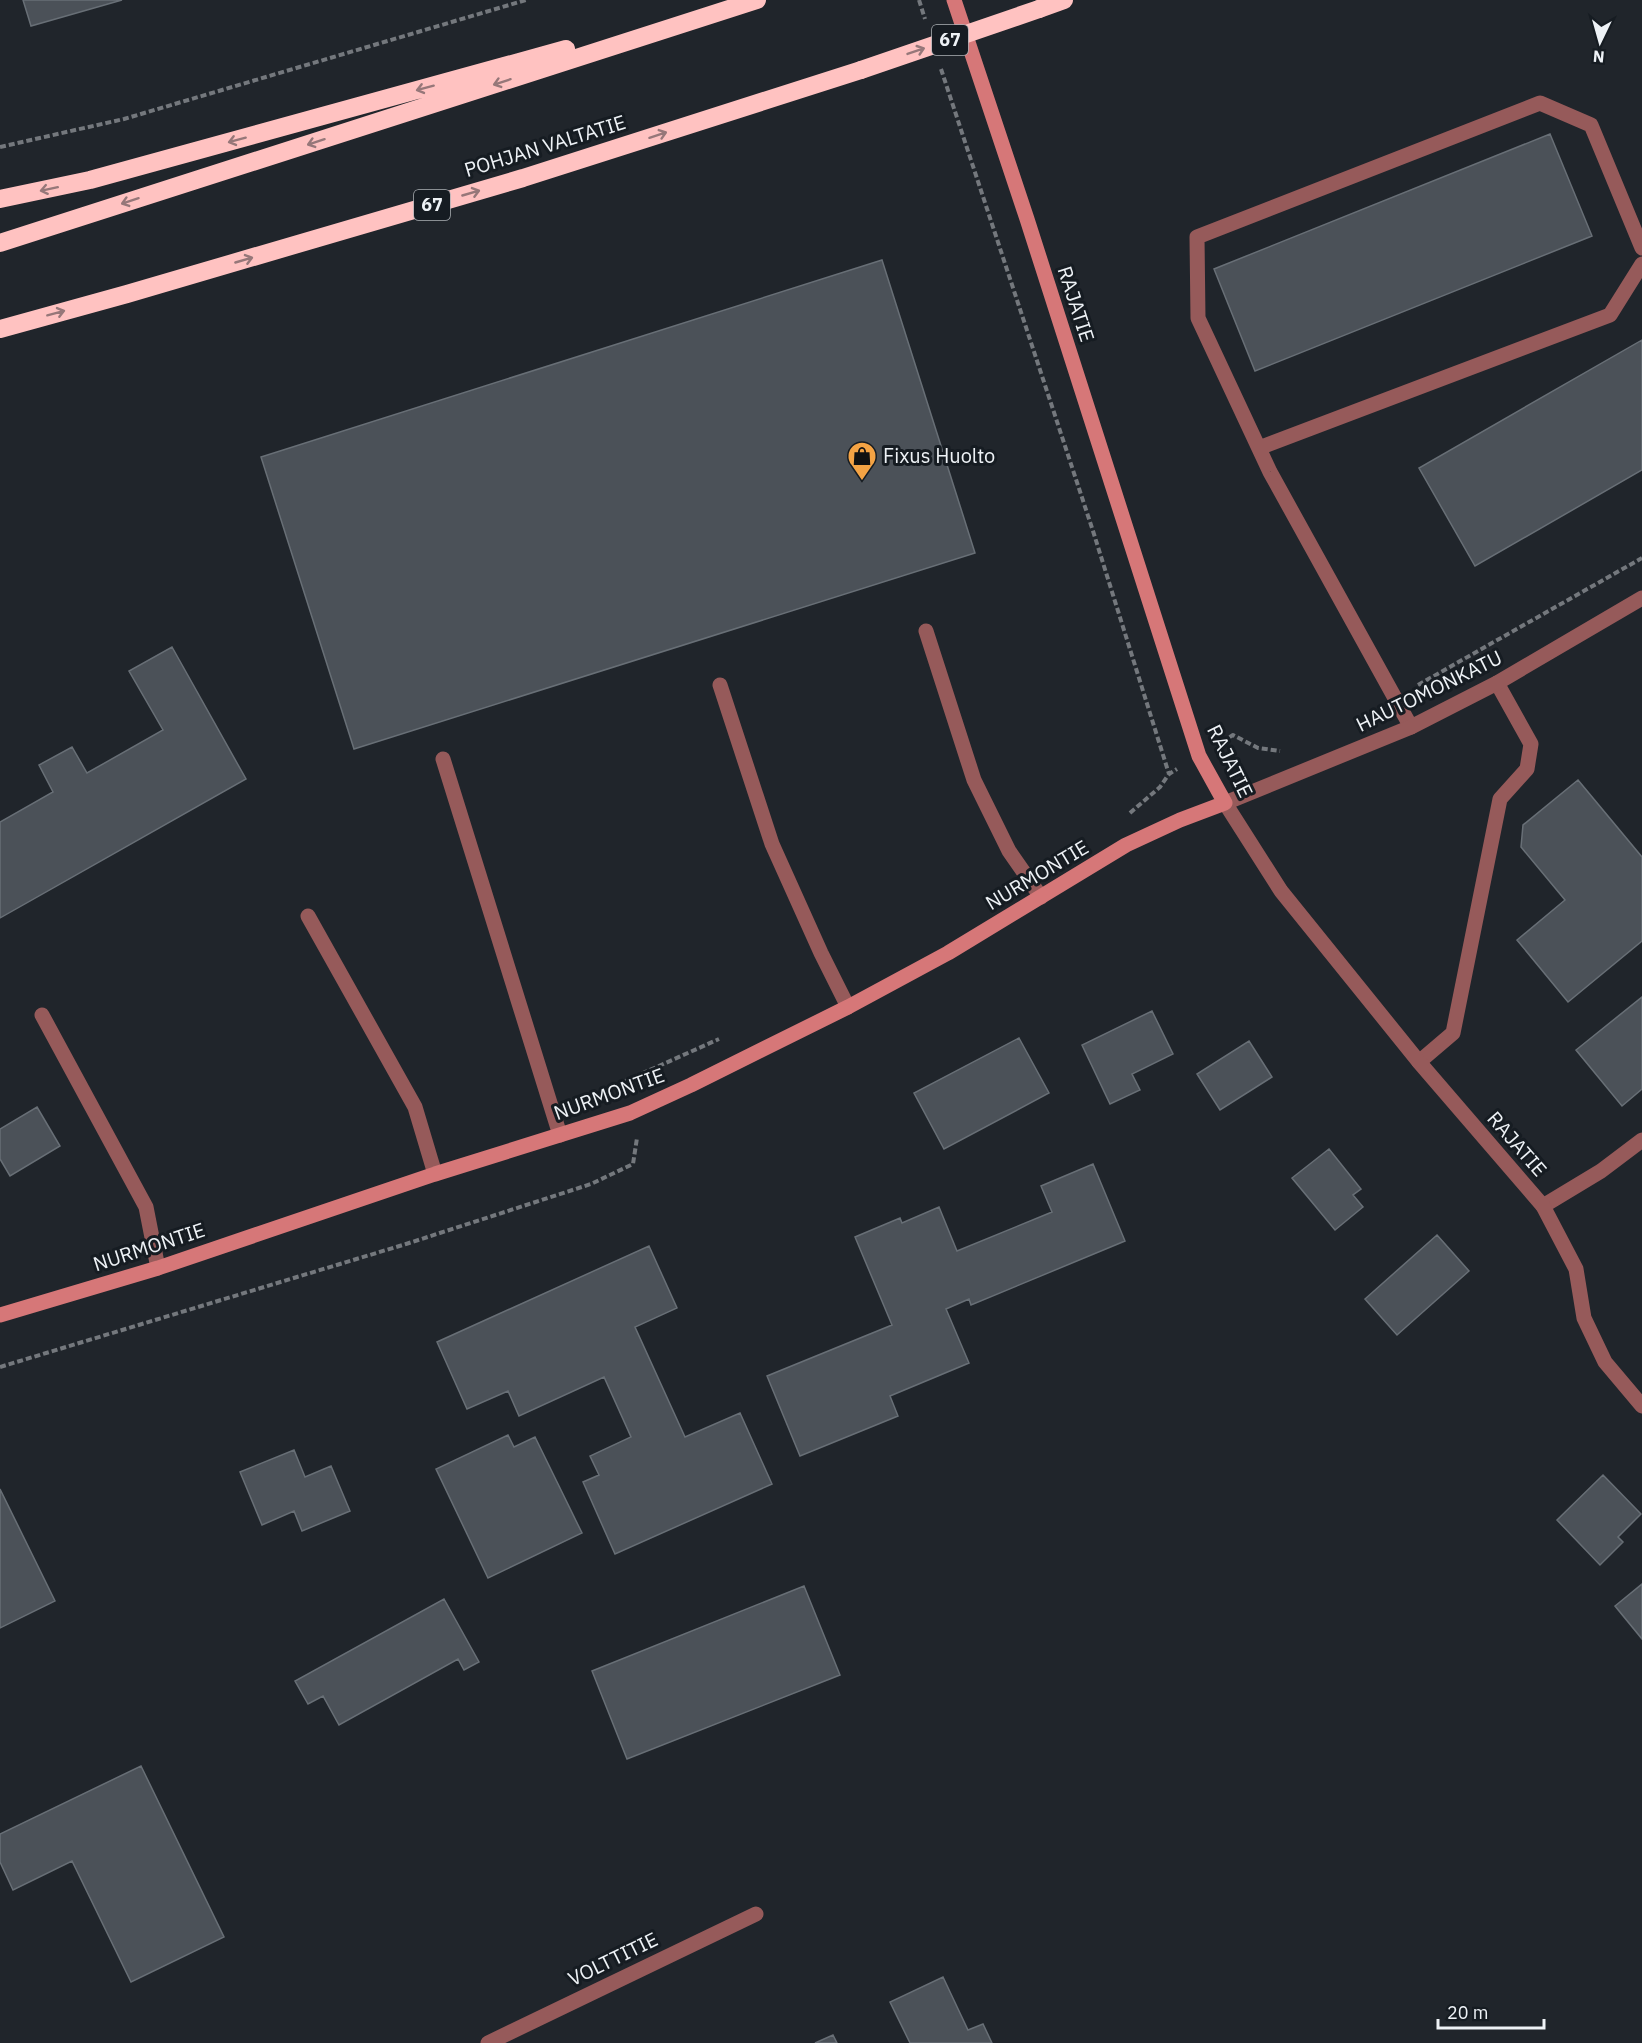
<svg xmlns="http://www.w3.org/2000/svg" width="1642" height="2043" font-family="'IBM Plex Sans',sans-serif">
<rect width="100%" height="100%" fill="#20252b"/>
<path fill="#4b5158" stroke="#686f76" stroke-width="1.5" d="M 23,0 L 122,0 L 31,26 Z
M 1550,134 L 1592,236 L 1255,371 L 1214,269 Z
M 882,260 L 975,553 L 354,749 L 261,457 Z
M 1642,340 L 1642,470 L 1475,566 L 1419,468 Z
M 172,647 L 246,779 L 0,918 L 0,822 L 53,792 L 39,765 L 72,747 L 87,773 L 163,730 L 129,671 Z
M 1578,780 L 1642,857 L 1642,941 L 1568,1002 L 1517,940 L 1565,900 L 1521,847 L 1523,825 Z
M 1642,997 L 1642,1089 L 1622,1106 L 1576,1050 Z
M 1152,1011 L 1173,1054 L 1132,1074 L 1140,1090 L 1110,1104 L 1082,1045 Z
M 1019,1038 L 1049,1093 L 944,1149 L 914,1093 Z
M 1249,1041 L 1272,1077 L 1220,1110 L 1197,1074 Z
M 37,1107 L 60,1146 L 10,1176 L 0,1159 L 0,1129 Z
M 1329,1149 L 1361,1189 L 1353,1195 L 1363,1207 L 1335,1230 L 1292,1178 Z
M 1093,1164 L 1125,1241 L 971,1305 L 969,1299 L 946,1309 L 969,1363 L 890,1396 L 898,1416 L 800,1456 L 767,1376 L 892,1325 L 855,1237 L 900,1218 L 902,1223 L 939,1207 L 957,1251 L 1052,1212 L 1041,1186 Z
M 1437,1235 L 1469,1271 L 1397,1335 L 1365,1299 Z
M 649,1246 L 677,1308 L 635,1327 L 685,1437 L 740,1413 L 772,1484 L 615,1554 L 583,1482 L 599,1475 L 590,1456 L 631,1437 L 604,1377 L 519,1416 L 508,1391 L 467,1409 L 437,1342 Z
M 508,1435 L 514,1447 L 535,1437 L 582,1533 L 488,1578 L 436,1469 Z
M 294,1450 L 305,1477 L 331,1466 L 350,1511 L 302,1531 L 294,1511 L 262,1525 L 240,1472 Z
M 1603,1475 L 1641,1514 L 1618,1537 L 1623,1542 L 1600,1565 L 1557,1520 Z
M 0,1489 L 55,1601 L 0,1628 Z
M 1642,1584 L 1642,1639 L 1615,1606 Z
M 804,1586 L 840,1675 L 627,1759 L 592,1671 Z
M 444,1599 L 479,1662 L 464,1670 L 458,1659 L 339,1725 L 323,1696 L 308,1704 L 295,1681 Z
M 141,1766 L 224,1937 L 131,1982 L 72,1861 L 13,1890 L 0,1862 L 0,1834 Z
M 943,1977 L 968,2030 L 983,2024 L 992,2043 L 910,2043 L 890,2002 Z
M 833,2035 L 837,2043 L 815,2043 Z"/>
<g fill="none" stroke-linecap="round" stroke-linejoin="round">
<path stroke="#74787d" stroke-width="4" stroke-dasharray="6 3" stroke-linecap="butt" d="M 919,0 L 925,19
M 941,69 L 1093,531 L 1169,774
M 0,147 L 124,119 L 526,0
M 1418,685 L 1642,558
M 1222,742 L 1233,735 L 1258,748 L 1280,751
M 1130,813 L 1160,787 L 1169,774 L 1177,769
M 622,1087 L 621,1083 L 719,1039
M 0,1367 L 406,1244 L 591,1184 L 633,1164 L 637,1138"/>
<path stroke="#965a5a" stroke-width="15" d="M 1259,448 L 1610,315 L 1642,264
M 926,631 L 974,780 L 1009,851 L 1041,897
M 720,685 L 772,844 L 821,953 L 848,1007
M 1411,727 L 1270,472 L 1198,318 L 1197,237 L 1540,103 L 1591,125 L 1642,248
M 443,759 L 560,1135
M 308,916 L 415,1107 L 435,1174
M 42,1015 L 146,1207 L 158,1268
M 1419,1062 L 1453,1033 L 1500,799 L 1527,769 L 1531,744 L 1497,683
M 1543,1206 L 1601,1171 L 1642,1140"/>
<path stroke="#965a5a" stroke-width="15" d="M 1642,598 L 1497,683 L 1411,727 L 1225,803 L 1281,891 L 1419,1062 L 1543,1206 L 1576,1269 L 1584,1318 L 1605,1362 L 1642,1406
M 488,2043 L 756,1914"/>
<path stroke="#d67778" stroke-width="15" d="M 0,1315 L 158,1268 L 435,1174 L 630,1113 L 691,1085 L 848,1007 L 948,953 L 1126,845 L 1180,820 L 1225,803 L 1199,756 L 1027,219 L 954,0"/>
<path stroke="#ffc2c1" stroke-width="18" d="M 1039,9 L 1064,0
M 0,199 L 90,180 L 566,49
M 0,243 L 757,0
M 0,329 L 127,294 L 523,178 L 861,70"/>
<path stroke="#ffc2c1" stroke-width="18" d="M 861,70 L 1039,9"/>
</g>
<defs><path id="oneway-shaft" d="M-6 0H5M1.5-3L5.5 0L1.5 3" fill="none" stroke-width="1.6" stroke-linecap="round" stroke-linejoin="round" transform="scale(1.5)"/></defs>
<g stroke="#967779">
<use href="#oneway-shaft" transform="translate(916 51) rotate(-19)"/>
<use href="#oneway-shaft" transform="translate(502 82) rotate(162)"/>
<use href="#oneway-shaft" transform="translate(425 88) rotate(165)"/>
<use href="#oneway-shaft" transform="translate(658 135) rotate(-18)"/>
<use href="#oneway-shaft" transform="translate(237 140) rotate(165)"/>
<use href="#oneway-shaft" transform="translate(316 142) rotate(162)"/>
<use href="#oneway-shaft" transform="translate(49 189) rotate(168)"/>
<use href="#oneway-shaft" transform="translate(471 193) rotate(-16)"/>
<use href="#oneway-shaft" transform="translate(130 201) rotate(162)"/>
<use href="#oneway-shaft" transform="translate(244 260) rotate(-16)"/>
<use href="#oneway-shaft" transform="translate(56 313) rotate(-15)"/>
</g>
<defs>
<g id="shop-pin" transform="scale(1.5)"><path d="M0 17L-7.5 6A9.5 9.5 0 1 1 7.5 6Z" fill="#f4a344" stroke="#161c22"/><path d="M-5-2.5h2.3a2.7 3.5 0 0 1 5.4 0H5L5.5 6h-11ZM-1.5-2.5h3a1.5 2.3 0 0 0-3 0Z" fill="#111"/></g>
</defs>
<g fill-rule="evenodd">
<use href="#shop-pin" x="862" y="456"/>
</g>
<g text-anchor="middle" stroke-width="6" stroke-linejoin="round" paint-order="stroke">
<g fill="#161c22" stroke="#adb2b6" stroke-width="1.5">
<rect x="932" y="25" width="36" height="30" rx="4.5"/>
<rect x="414" y="190" width="36" height="30" rx="4.5"/>
</g>
<g font-size="18" font-weight="bold" fill="#eef2f6">
<text x="950" y="46">67</text>
<text x="432" y="211">67</text>
</g>
<g font-size="20" fill="#eef2f6" stroke="#161c22">
<text transform="translate(545 146) rotate(-17)" y="7">POHJAN VALTATIE</text>
<text transform="translate(1076 304) rotate(72)" y="7">RAJATIE</text>
<text transform="translate(1429 691) rotate(-26)" y="7">HAUTOMONKATU</text>
<text transform="translate(1230 761) rotate(64)" y="7">RAJATIE</text>
<text transform="translate(1037 875) rotate(-31)" y="7">NURMONTIE</text>
<text transform="translate(609 1094) rotate(-20)" y="7">NURMONTIE</text>
<text transform="translate(1517 1144) rotate(49)" y="7">RAJATIE</text>
<text transform="translate(149 1247) rotate(-18)" y="7">NURMONTIE</text>
<text transform="translate(613 1959) rotate(-26)" y="7">VOLTTITIE</text>
</g>
<g font-size="20" fill="#eef2f6" stroke="#161c22" text-anchor="start">
<text x="883" y="463">Fixus Huolto</text>
</g>
</g>
<g transform="translate(1600 42) rotate(185)" stroke="#161c22" stroke-width="4.5" paint-order="stroke">
<path d="M0-4.5L10 22L0 15L-10 22Z" fill="#eef2f6"/>
<text y="-9" font-size="16" font-weight="bold" text-anchor="middle" fill="#eef2f6">N</text>
</g>
<path d="M1438 2019v9h106v-9" fill="none" stroke="#eef2f6" stroke-width="3"/>
<text x="1447" y="2019" font-size="18" fill="#eef2f6" stroke="#161c22" stroke-width="4.5" paint-order="stroke">20 m</text>
</svg>
